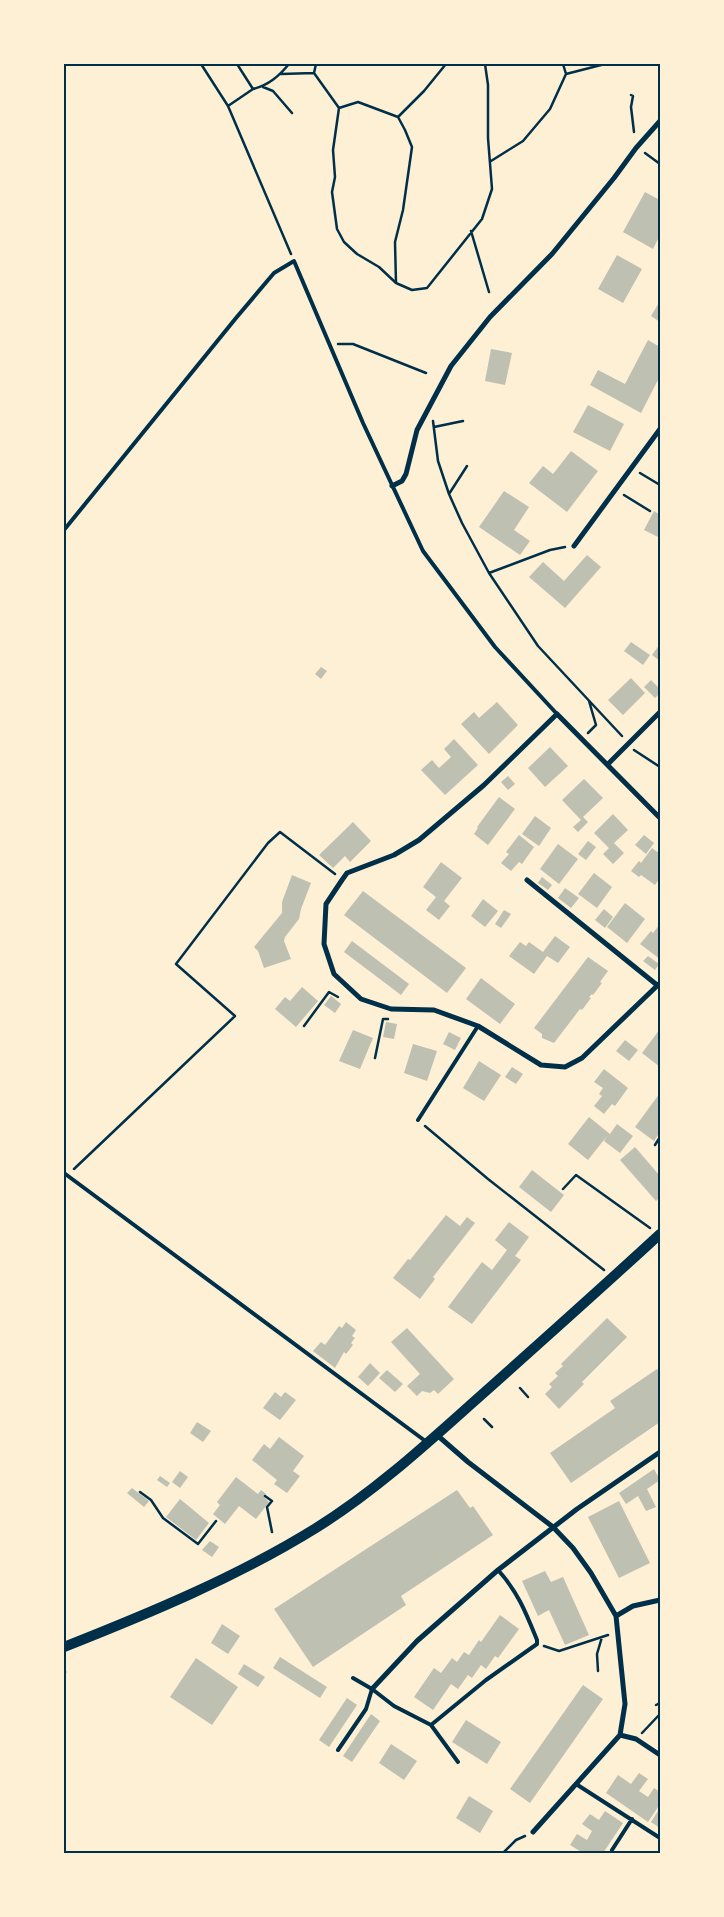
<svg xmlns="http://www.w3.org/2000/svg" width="724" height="1917" font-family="Rubik,sans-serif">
<rect width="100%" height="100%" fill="#fdf0d5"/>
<path fill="#bec0b2" d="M 645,192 L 658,199 L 660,196 L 660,235 L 653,249 L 623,232 Z
M 617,255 L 642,269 L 623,303 L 598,289 Z
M 660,301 L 660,322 L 651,316 Z
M 648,340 L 660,347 L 660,376 L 641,413 L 590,385 L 598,370 L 625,384 Z
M 491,349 L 512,353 L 505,385 L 485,381 Z
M 588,405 L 624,424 L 610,451 L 573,432 Z
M 571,451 L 598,471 L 567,512 L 529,483 L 543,466 L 553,474 Z
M 504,491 L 529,507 L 514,530 L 530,541 L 520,555 L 479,527 Z
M 654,511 L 660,515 L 660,538 L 644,530 Z
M 587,555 L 601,567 L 565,608 L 529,577 L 543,562 L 564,581 Z
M 631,642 L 650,655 L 643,665 L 624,651 Z
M 660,644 L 660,661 L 652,655 Z
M 321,667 L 327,671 L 321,679 L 315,674 Z
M 631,678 L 645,693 L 623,715 L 608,700 Z
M 651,680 L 660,689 L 660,693 L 655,698 L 644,687 Z
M 497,702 L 518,725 L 489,754 L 461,724 L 474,712 L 479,718 Z
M 454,739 L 478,765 L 445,795 L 421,770 L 432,760 L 439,768 L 451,757 L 444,749 Z
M 550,747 L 568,766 L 545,787 L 528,768 Z
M 508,776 L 515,784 L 508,790 L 501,782 Z
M 584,779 L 603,798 L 583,817 L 588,822 L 578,832 L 573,827 L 581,820 L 562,800 Z
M 499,797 L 515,809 L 488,845 L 474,834 L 478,828 L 477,827 Z
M 613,814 L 628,830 L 614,843 L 624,853 L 613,864 L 603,854 L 609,848 L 594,833 Z
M 535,816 L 551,828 L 539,846 L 522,834 Z
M 353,822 L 371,841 L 350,862 L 345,856 L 333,868 L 319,855 Z
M 519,835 L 534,847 L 522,864 L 519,862 L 511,871 L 501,863 L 509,854 L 506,852 Z
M 644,835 L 654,843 L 646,854 L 635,845 Z
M 588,841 L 596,847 L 586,860 L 578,854 Z
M 558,844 L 578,859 L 559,884 L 540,869 Z
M 652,848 L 660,854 L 660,878 L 655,885 L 641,875 L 639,877 L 631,871 L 639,861 L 641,863 Z
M 441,862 L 462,878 L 444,901 L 450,906 L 439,920 L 426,910 L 436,897 L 423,887 Z
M 594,873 L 612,887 L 597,908 L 578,894 Z
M 292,875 L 311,883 L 301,909 L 299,919 L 285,937 L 284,941 L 291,959 L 264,968 L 258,951 L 254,947 L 282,913 L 282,902 Z
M 542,877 L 552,885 L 548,890 L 538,883 Z
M 565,888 L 579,898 L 571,908 L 558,898 Z
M 363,891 L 466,968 L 447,993 L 344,915 Z
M 483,899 L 498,911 L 485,927 L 471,916 Z
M 625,903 L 645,919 L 627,943 L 607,927 Z
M 604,909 L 613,917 L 605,928 L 595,920 Z
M 504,910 L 511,914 L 501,928 L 495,924 Z
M 660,924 L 660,959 L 640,944 L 651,931 L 653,933 Z
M 555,936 L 570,947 L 558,963 L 547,956 L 534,974 L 509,956 L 520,942 L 526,946 L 529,942 L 543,952 Z
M 352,941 L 409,984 L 401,995 L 344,952 Z
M 648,956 L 659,964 L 655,970 L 643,961 Z
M 588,957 L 608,971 L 600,982 L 602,983 L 593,995 L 592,994 L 589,997 L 591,998 L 582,1010 L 580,1009 L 554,1043 L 542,1038 L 542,1034 L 534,1028 Z
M 481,978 L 515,1004 L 500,1024 L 466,999 Z
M 302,987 L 318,1001 L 296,1027 L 275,1009 L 285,997 L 290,1001 Z
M 331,996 L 341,1004 L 335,1013 L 324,1005 Z
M 386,1022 L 397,1024 L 394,1039 L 383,1037 Z
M 660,1029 L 660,1067 L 642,1053 Z
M 353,1030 L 373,1038 L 360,1069 L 339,1061 Z
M 449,1032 L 461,1038 L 455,1050 L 443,1044 Z
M 625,1040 L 638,1050 L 629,1061 L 616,1051 Z
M 413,1044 L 437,1051 L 427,1081 L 404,1073 Z
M 479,1061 L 501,1075 L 484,1101 L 463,1088 Z
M 512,1067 L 523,1074 L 516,1084 L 505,1077 Z
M 604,1069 L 628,1088 L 615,1106 L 612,1104 L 604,1114 L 594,1106 L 602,1096 L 599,1094 L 603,1088 L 594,1082 Z
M 660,1093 L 660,1132 L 654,1141 L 635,1127 Z
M 589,1117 L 610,1134 L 617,1124 L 633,1136 L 620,1153 L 604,1141 L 607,1136 L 588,1160 L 568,1144 Z
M 635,1147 L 660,1176 L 660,1197 L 656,1201 L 620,1160 Z
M 532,1170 L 564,1195 L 551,1212 L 519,1187 Z
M 446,1215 L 460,1226 L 467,1217 L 475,1223 L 433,1277 L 435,1279 L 420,1299 L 393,1278 L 408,1259 L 410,1260 Z
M 509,1222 L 529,1237 L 515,1256 L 521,1260 L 472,1324 L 448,1307 L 482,1262 L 492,1270 L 507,1250 L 495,1240 Z
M 607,1318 L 627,1337 L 582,1382 L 584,1384 L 559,1409 L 545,1394 L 552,1387 L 549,1384 L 558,1376 L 555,1373 L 563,1366 L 561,1364 Z
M 346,1322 L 356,1330 L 352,1336 L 355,1338 L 351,1343 L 353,1345 L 346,1354 L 344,1352 L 335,1368 L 313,1351 L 321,1342 L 325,1345 L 339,1326 L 342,1328 Z
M 407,1328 L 454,1379 L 438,1394 L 434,1390 L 430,1393 L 422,1391 L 417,1396 L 407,1386 L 420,1374 L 391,1342 Z
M 370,1363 L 380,1373 L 368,1386 L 358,1377 Z
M 657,1369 L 660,1373 L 660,1422 L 571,1483 L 550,1453 L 615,1408 L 610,1401 Z
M 387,1370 L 403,1384 L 395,1392 L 379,1378 Z
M 275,1392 L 281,1397 L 285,1392 L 296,1400 L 280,1420 L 263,1408 Z
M 197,1422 L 211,1431 L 203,1442 L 190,1433 Z
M 279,1437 L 304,1456 L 293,1471 L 300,1476 L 287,1493 L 274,1484 L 277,1480 L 252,1460 L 264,1444 L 270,1449 Z
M 654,1469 L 660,1480 L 647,1489 L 656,1507 L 646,1511 L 638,1496 L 626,1504 L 619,1493 Z
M 180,1471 L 188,1477 L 180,1488 L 172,1482 Z
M 160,1476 L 170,1483 L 167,1487 L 157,1480 Z
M 236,1477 L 258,1494 L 261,1490 L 266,1494 L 264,1497 L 269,1502 L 256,1519 L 239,1506 L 225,1524 L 213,1514 L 220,1505 L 217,1502 Z
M 132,1488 L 149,1501 L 144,1507 L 127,1493 Z
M 457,1490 L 470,1508 L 473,1506 L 493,1535 L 401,1596 L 406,1605 L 313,1667 L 274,1609 Z
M 180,1499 L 209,1523 L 196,1540 L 166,1517 Z
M 619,1501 L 650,1563 L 619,1578 L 588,1517 Z
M 210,1541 L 219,1547 L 212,1557 L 202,1550 Z
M 545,1571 L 551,1582 L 563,1577 L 589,1635 L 565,1645 L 549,1610 L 538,1616 L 522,1581 Z
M 500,1615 L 519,1629 L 498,1658 L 495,1656 L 486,1669 L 481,1665 L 472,1678 L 468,1675 L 458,1689 L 451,1684 L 433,1710 L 414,1697 L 434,1668 L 441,1673 L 452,1658 L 457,1662 L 464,1652 L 469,1655 L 479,1640 L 481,1642 Z
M 222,1624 L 240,1636 L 228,1654 L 211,1643 Z
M 280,1657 L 327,1687 L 320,1698 L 273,1668 Z
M 196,1658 L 238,1687 L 212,1725 L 170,1697 Z
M 244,1664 L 265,1677 L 258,1687 L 238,1674 Z
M 583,1685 L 603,1699 L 530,1803 L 510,1789 Z
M 347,1698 L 357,1705 L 329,1747 L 319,1740 Z
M 371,1714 L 380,1721 L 352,1762 L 343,1756 Z
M 466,1720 L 501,1742 L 487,1764 L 452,1742 Z
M 391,1744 L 417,1761 L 404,1780 L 379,1763 Z
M 639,1773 L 648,1779 L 639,1791 L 648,1797 L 654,1788 L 660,1792 L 660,1804 L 648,1822 L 606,1793 L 618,1775 L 631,1784 Z
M 469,1796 L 493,1811 L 480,1833 L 456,1818 Z
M 660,1808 L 660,1828 L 651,1822 Z
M 605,1811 L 623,1823 L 603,1853 L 583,1853 L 570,1845 L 577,1834 L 587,1840 L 592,1831 L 582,1824 L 590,1814 L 599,1820 Z"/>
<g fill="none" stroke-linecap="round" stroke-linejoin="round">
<path stroke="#003049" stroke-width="2.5" d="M 201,64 L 228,106 L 291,254
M 316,64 L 314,73 L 339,108 L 333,150 L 335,177 L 332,192 L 337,229 L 344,242 L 357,254 L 379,267 L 396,283 L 412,290 L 427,288 L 482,219 L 492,189 L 488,138 L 488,85 L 485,64
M 281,74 L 314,73
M 566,74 L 605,64
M 263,87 L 273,91 L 292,113
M 253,89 C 269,85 279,76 289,64
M 631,95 L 633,96 L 631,107 L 634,132
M 228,106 L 253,89 L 237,64
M 339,108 L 358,102 L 398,117 L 424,91 L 446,64
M 645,153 L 660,164
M 491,161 L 523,141 L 550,109 L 566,74 L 563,64
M 471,231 L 489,292
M 396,283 L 395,242 L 403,210 L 412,147 L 405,130 L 398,117
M 338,344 L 353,344 L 426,373
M 433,421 L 438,461 L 449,494 L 462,523 L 489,573 L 538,646 L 622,736
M 434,427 L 463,421
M 640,473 L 660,485
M 449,494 L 467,466
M 624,495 L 650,511
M 489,573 L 550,550 L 565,547
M 588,733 L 596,725 L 589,701
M 634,750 L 660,767
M 304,1026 L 329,992 L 338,997
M 375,1058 L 383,1019 L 388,1019
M 425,1126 L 488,1179 L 604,1270
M 655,1145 L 660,1137
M 74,1169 L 235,1016 L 176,964 L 268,843 L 280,832 L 335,874
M 563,1189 L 576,1175 L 650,1228
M 520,1388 L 528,1397
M 484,1419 L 492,1427
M 140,1492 L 151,1500 L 163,1518 L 198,1544 L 216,1521
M 265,1496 L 272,1501 L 267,1507 L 272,1532
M 544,1646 L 559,1651 L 608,1635
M 598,1671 L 597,1654 L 602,1637
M 64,1673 L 65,1672
M 656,1705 L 660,1703
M 642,1733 L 660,1714
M 503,1853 L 516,1840 L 525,1836"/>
<path stroke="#003049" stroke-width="4" d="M 64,530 L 236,318 L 274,273 L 294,261 L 363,423 L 423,551 L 495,647 L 557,714
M 418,1120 L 478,1026
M 64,1173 L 428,1443
M 353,1678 L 372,1689 L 394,1706 L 431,1725 L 486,1680 L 537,1644 L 537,1640 C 526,1613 518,1592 498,1570
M 431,1725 L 458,1762
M 338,1750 L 366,1709 L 372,1689
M 576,1784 L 660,1838
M 612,1850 L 632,1819"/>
<path stroke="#003049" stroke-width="5" d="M 392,486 L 402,481 L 406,474 L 417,430 L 451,366 L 490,317 L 552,254 L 614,178 L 636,148 L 660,121
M 574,546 L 660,429
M 608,764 L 660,712
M 660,818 L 557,714 L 484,785 L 419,840 L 394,855 L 347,873 L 342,880 L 326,904 L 324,944 L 334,974 L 361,999 L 391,1009 L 434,1010 L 478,1026 L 541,1065 L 565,1067 L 582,1058 L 660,983
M 527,880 L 657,985
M 437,1435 L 468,1462 L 553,1527 L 573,1548 L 591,1573 L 616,1616 L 625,1704 L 620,1735 L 533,1832
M 616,1616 L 633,1606 L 660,1600
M 372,1689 L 417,1641 L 498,1570 L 577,1509 L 660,1452
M 620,1735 L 636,1739 L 660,1755"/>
<path stroke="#003049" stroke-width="10" d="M 64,1647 C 150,1613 237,1577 316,1528 C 371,1494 421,1449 469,1406 C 533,1349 597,1292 660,1234"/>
</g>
<rect width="724" height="1917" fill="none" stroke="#fdf0d5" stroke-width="130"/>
<rect x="65" y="65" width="594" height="1787" fill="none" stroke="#003049" stroke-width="2"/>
</svg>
